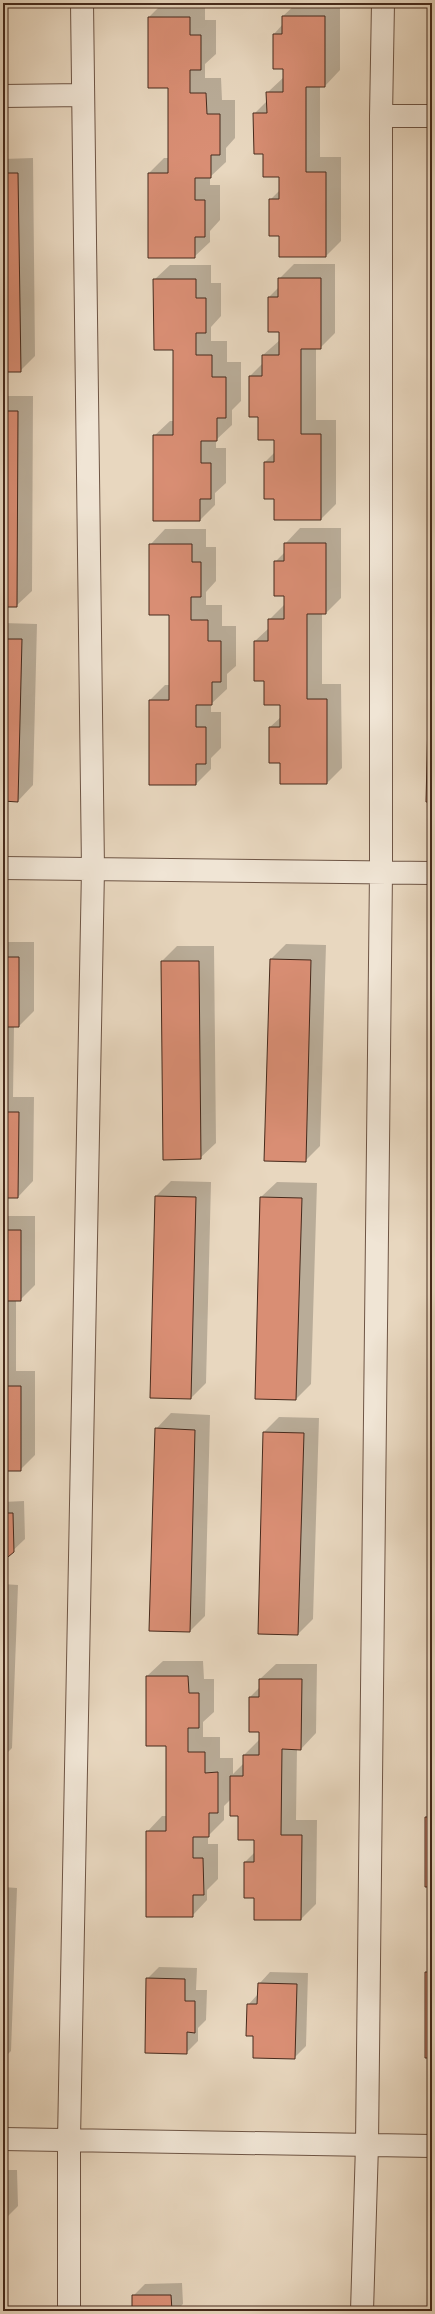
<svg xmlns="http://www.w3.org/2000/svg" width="435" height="2314" font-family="'IM FELL DW Pica',serif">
<rect width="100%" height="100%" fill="#e8d7bf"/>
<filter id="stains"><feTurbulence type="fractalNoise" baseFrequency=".005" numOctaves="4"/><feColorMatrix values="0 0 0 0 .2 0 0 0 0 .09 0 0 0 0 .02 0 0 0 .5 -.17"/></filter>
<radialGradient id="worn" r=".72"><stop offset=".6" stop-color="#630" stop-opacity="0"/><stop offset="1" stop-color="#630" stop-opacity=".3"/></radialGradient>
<path fill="#0003" d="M 163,3 L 205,3 L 205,20 L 216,20 L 216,54 L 205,64 L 205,78 L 221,78 L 222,100 L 235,100 L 235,138 L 226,148 L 226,162 L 210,177 L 210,185 L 220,185 L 220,220 L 210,231 L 210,242 L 194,257 L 149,257 L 149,173 L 164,158 L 169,158 L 169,87 L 149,17 Z
M 297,3 L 340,3 L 340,70 L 325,86 L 320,86 L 320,157 L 341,157 L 341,241 L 326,256 L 280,235 L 270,200 L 280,190 L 280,176 L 264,153 L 254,114 L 268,100 L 268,92 L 284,77 L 284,68 L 274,34 L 283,24 L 283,16 Z
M 33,158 L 35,356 L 20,371 L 3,371 L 3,159 Z
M 294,264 L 335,264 L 335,333 L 320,348 L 316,348 L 316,420 L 336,420 L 336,504 L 321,519 L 275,498 L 265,462 L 275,452 L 275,439 L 259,416 L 250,376 L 263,363 L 263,355 L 280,340 L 280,331 L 269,297 L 279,287 L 279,279 Z
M 170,265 L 211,265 L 211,283 L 221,283 L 221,316 L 211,327 L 211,341 L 227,341 L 227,362 L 241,362 L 241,401 L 232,410 L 232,425 L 216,440 L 216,448 L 226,448 L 226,483 L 215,493 L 215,505 L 200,520 L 154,436 L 170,421 L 174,421 L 174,349 L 154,280 Z
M 3,396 L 33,396 L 32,591 L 16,606 L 3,606 Z
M 300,528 L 341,528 L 341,598 L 326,613 L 322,613 L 322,684 L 341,684 L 342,768 L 327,783 L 281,762 L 270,762 L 270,727 L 281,717 L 281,704 L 265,680 L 255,641 L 269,628 L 269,620 L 285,604 L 285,595 L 275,562 L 285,552 L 285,544 Z
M 165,529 L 206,529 L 206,547 L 216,547 L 216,581 L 206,592 L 206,605 L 222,605 L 222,626 L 236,626 L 236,666 L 227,674 L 227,689 L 211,704 L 211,712 L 221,712 L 221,748 L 211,758 L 211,769 L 196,784 L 150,700 L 165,685 L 170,685 L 170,614 L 150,545 Z
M 3,623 L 37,624 L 33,785 L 18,801 L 3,800 Z
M 3,942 L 34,942 L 34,1011 L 19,1026 L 14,1026 L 13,1097 L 34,1097 L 33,1181 L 18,1197 L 3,1197 Z
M 286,944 L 326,945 L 320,1146 L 305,1161 L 271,959 Z
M 177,946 L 214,946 L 216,1143 L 200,1158 L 162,961 Z
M 171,1181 L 211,1182 L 206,1383 L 191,1398 L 156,1196 Z
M 277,1182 L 317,1183 L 311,1384 L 296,1399 L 256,1398 L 261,1197 Z
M 3,1216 L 35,1216 L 35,1285 L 20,1300 L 16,1300 L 16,1371 L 35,1371 L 35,1455 L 20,1470 L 3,1470 Z
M 171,1413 L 210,1415 L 205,1616 L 190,1631 L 156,1429 Z
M 279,1417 L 319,1418 L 313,1619 L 298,1634 L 259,1633 L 264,1432 Z
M 24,1501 L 25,1539 L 3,1560 L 3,1502 Z
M 3,1584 L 18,1585 L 12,1748 L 3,1757 Z
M 163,1661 L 203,1661 L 204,1679 L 214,1679 L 214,1712 L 203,1722 L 203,1737 L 220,1737 L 220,1758 L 233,1758 L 233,1774 L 244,1763 L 244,1755 L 259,1740 L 260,1731 L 250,1697 L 260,1687 L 260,1679 L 276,1664 L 317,1664 L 316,1733 L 301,1749 L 297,1748 L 296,1820 L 317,1820 L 316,1904 L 301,1919 L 255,1897 L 245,1862 L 255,1852 L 255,1839 L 231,1799 L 224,1806 L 224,1820 L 208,1836 L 208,1844 L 218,1844 L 218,1879 L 207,1890 L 207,1900 L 192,1916 L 147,1832 L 162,1816 L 167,1816 L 167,1745 L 147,1745 L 147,1676 Z
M 432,1811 L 432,1886 L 426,1817 Z
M 3,1887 L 17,1888 L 11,2051 L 3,2059 Z
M 159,1967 L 197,1968 L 196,1990 L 207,1990 L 206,2020 L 198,2028 L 198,2041 L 186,2053 L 147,1979 Z
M 432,1967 L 432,2057 L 426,1973 Z
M 270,1972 L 308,1973 L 306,2046 L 294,2058 L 254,2035 L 248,2005 L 258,1994 L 259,1984 Z
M 3,2170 L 17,2170 L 18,2206 L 6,2218 L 3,2218 Z
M 182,2283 L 183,2304 L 176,2311 L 133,2311 L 133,2296 L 145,2284 Z"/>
<path fill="#d98e74" stroke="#462a1c" d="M 282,16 L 325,16 L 325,87 L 306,87 L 306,172 L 326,172 L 326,257 L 279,257 L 279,236 L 269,236 L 269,199 L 279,199 L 279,177 L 263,177 L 263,154 L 254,154 L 253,113 L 267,113 L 266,92 L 283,92 L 283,69 L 273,69 L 273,34 L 282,34 Z
M 148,17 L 190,17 L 190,35 L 201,35 L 201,70 L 190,70 L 190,93 L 206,93 L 207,114 L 220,114 L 220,155 L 211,155 L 211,178 L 195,178 L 195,200 L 205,200 L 205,237 L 195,237 L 195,258 L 148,258 L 148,173 L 168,173 L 168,88 L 148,88 Z
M 3,173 L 18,173 L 21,372 L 3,372 Z
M 278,278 L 321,278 L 321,349 L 301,349 L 301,434 L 321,434 L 321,520 L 274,520 L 274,499 L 264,499 L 264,462 L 274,462 L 274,440 L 258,440 L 258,417 L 249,417 L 249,376 L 262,376 L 262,355 L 279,355 L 279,332 L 268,332 L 268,297 L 278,297 Z
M 153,279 L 196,279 L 196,298 L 206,298 L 206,333 L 196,333 L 196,355 L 212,355 L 212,377 L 226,377 L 226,418 L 217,418 L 217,441 L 201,441 L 201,463 L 211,463 L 211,499 L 200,499 L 200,521 L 153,521 L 153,435 L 173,435 L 173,350 L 154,350 Z
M 3,411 L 18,411 L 17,607 L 3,607 Z
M 284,543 L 326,543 L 326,614 L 307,614 L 307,699 L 327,699 L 327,784 L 280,784 L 280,763 L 269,763 L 269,727 L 280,727 L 280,705 L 264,705 L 264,681 L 254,681 L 254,641 L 268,641 L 268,619 L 284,619 L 284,596 L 274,596 L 274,561 L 284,561 Z
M 149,544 L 192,544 L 192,562 L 201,562 L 201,597 L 191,597 L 191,620 L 208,620 L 208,641 L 221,641 L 221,682 L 212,682 L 212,705 L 196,705 L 196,727 L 206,727 L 206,764 L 196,764 L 196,785 L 149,785 L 149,700 L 169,700 L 169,615 L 149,615 Z
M 431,596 L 432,596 L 432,802 L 426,802 Z
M 3,639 L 22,639 L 18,802 L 3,801 Z
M 3,957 L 19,957 L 19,1027 L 3,1027 Z
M 270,959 L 311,960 L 306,1162 L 264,1161 Z
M 161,961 L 199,961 L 201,1159 L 163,1160 Z
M 429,964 L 432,964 L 432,1035 L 429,1035 Z
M 3,1112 L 19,1112 L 18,1198 L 3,1198 Z
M 429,1120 L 432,1120 L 432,1205 L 429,1205 Z
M 155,1196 L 196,1197 L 191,1399 L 150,1398 Z
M 260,1197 L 302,1198 L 296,1400 L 255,1399 Z
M 3,1230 L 21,1230 L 21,1301 L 3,1301 Z
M 3,1386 L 21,1386 L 21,1471 L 3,1471 Z
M 155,1428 L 195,1430 L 190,1632 L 149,1631 Z
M 263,1432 L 304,1433 L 298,1635 L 258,1634 Z
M 3,1513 L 13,1513 L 14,1552 L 3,1561 Z
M 146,1676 L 188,1676 L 189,1693 L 199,1693 L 199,1728 L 188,1728 L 188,1752 L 205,1752 L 205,1773 L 218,1772 L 218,1813 L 209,1813 L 209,1837 L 193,1837 L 193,1858 L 203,1858 L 204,1895 L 193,1895 L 193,1917 L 146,1917 L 146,1831 L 166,1831 L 166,1746 L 146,1746 Z
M 259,1679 L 302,1679 L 301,1750 L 282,1749 L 281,1835 L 302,1835 L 301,1920 L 254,1920 L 254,1898 L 244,1898 L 244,1862 L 254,1862 L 254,1840 L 238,1840 L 238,1816 L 230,1816 L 230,1776 L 243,1776 L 243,1755 L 259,1755 L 259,1732 L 249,1732 L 249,1697 L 259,1697 Z
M 425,1817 L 432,1817 L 432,1887 L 425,1887 Z
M 425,1972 L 432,1972 L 432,2058 L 425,2058 Z
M 146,1978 L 185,1979 L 185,2001 L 195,2001 L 195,2033 L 187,2032 L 187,2054 L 145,2053 Z
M 258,1983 L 297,1984 L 295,2059 L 253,2058 L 253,2036 L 246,2036 L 247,2004 L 257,2004 Z
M 3,2181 L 5,2181 L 6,2219 L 3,2219 Z
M 132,2295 L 171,2295 L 172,2311 L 132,2311 Z"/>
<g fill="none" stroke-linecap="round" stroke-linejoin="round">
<g stroke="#6e5545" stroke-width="24">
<path id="street" d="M 3,96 L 83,95
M 381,116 L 432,116
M 3,868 L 432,873
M 3,2139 L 432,2146
M 69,2311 L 69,2140 L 93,869 L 82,3
M 362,2311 L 367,2145 L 381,872 L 381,116 L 383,3"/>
</g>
<use href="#street" stroke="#f0e5d5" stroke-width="22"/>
</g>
<rect width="435" height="2314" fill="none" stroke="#e8d7bf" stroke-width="16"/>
<rect x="4" y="4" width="427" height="2306" fill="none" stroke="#462a1c" stroke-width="2"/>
<rect x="8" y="8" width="419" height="2298" fill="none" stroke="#462a1c"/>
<rect width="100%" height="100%" filter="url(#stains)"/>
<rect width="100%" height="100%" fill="url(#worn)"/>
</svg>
